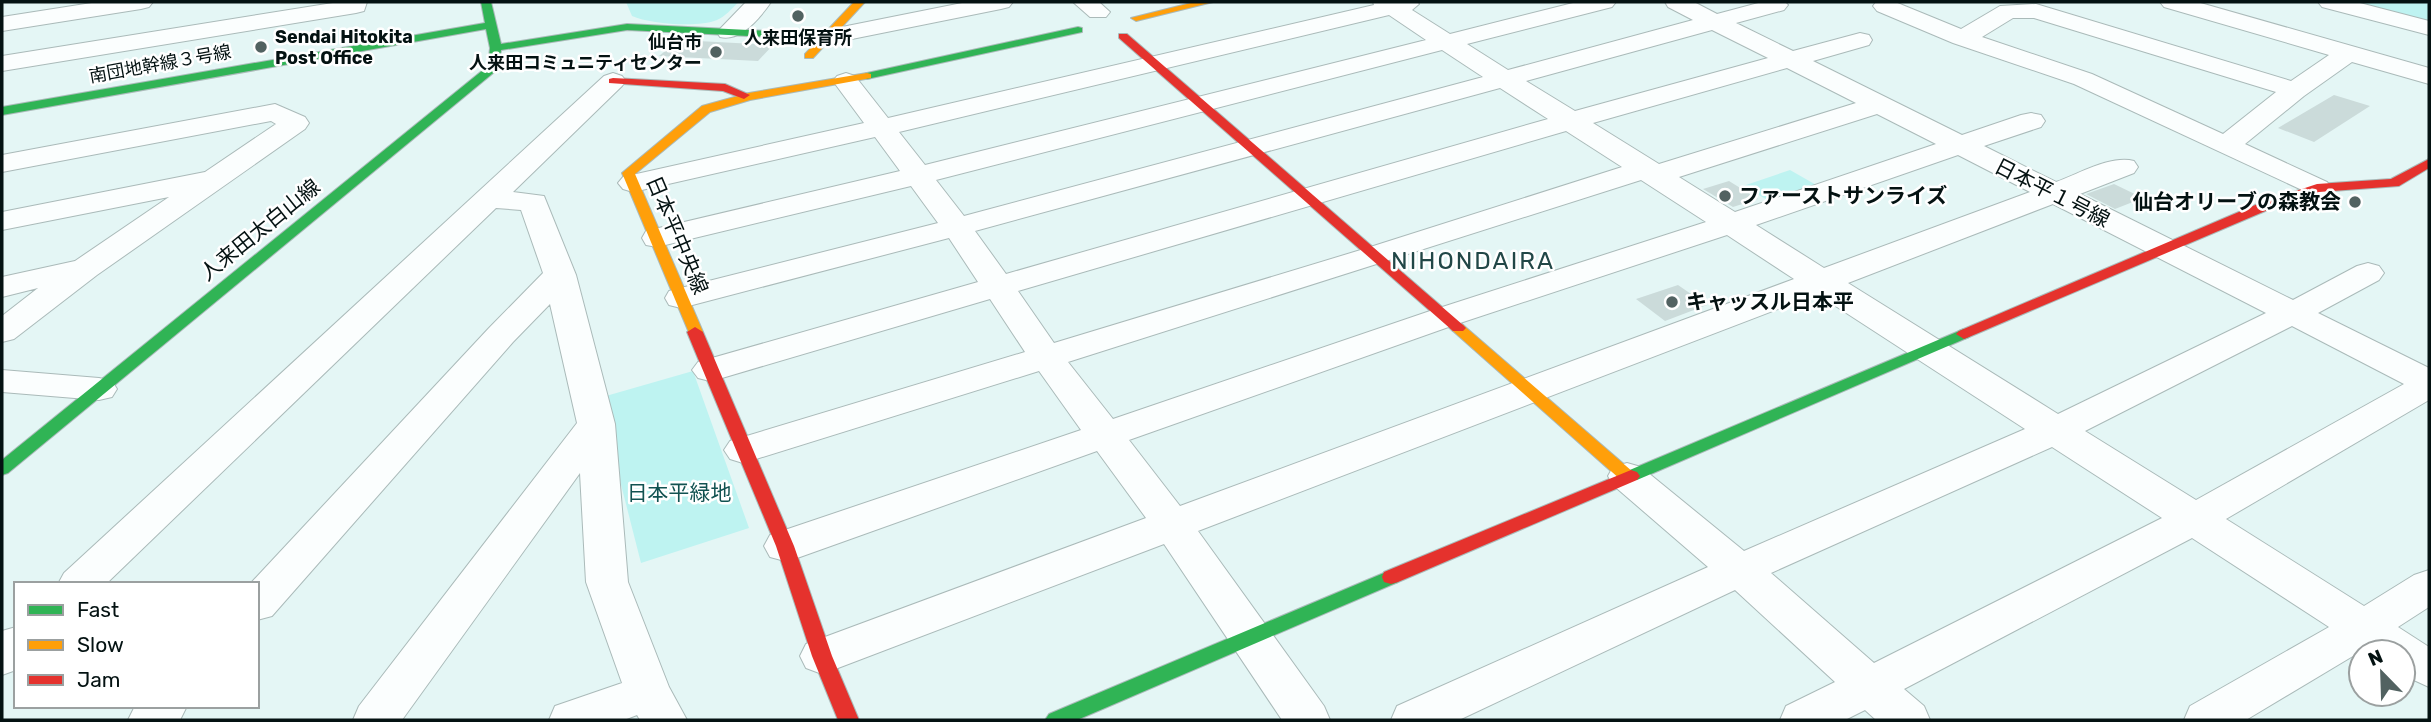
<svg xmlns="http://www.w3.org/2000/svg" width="2431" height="722" font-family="Rubik,'Noto Sans JP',sans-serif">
<rect width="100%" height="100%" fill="#e4f6f5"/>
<path fill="#bef3f1" d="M 626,2 L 739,2 C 732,8 725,17 717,20 C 698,28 650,24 632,16 Z
M 2354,2 L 2426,2 L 2429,6 L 2429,22 Z
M 1790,170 L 1818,186 L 1771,202 L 1743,186 Z
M 693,371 L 749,528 L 641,563 L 599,398 Z"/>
<path fill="#cbdbda" d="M 679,40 L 773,45 L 758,61 L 659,56 Z
M 2334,95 L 2370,106 L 2314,142 L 2278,128 Z
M 1729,181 L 1758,199 L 1733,207 L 1703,189 Z
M 2114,184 L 2143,198 L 2115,209 L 2086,194 Z
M 1678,285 L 1707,305 L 1665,321 L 1636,299 Z"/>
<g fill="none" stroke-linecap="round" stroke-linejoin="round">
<g stroke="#aabab9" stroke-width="2">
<path id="street" d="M 98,2 L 153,2 L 149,7 L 141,9 L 2,31 L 2,17 Z
M 339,2 L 367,2 L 364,11 L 356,13 L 2,71 L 2,56 Z
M 746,2 L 771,2 C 760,18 741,42 720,37 L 717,32 Z
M 967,2 L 1013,2 L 1009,7 L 1001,9 L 827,44 L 818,42 L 815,37 L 818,32 L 827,30 Z
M 1073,2 L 1099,2 L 1110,12 L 1106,17 L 1090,17 Z
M 1373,2 L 1417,2 L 1419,4 L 1412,10 L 1450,34 L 1577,2 L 1616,2 L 1612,7 L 1467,44 L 1508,70 L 1693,20 L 1668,7 L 1665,2 L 1694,2 L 1717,14 L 1762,2 L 1785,2 L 1788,5 L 1784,10 L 1736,23 L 1793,51 L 1860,33 L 1869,35 L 1872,40 L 1869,45 L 1813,61 L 1962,135 L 2021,115 L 2031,113 L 2041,115 L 2045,121 L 2041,127 L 1984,146 L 2056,182 C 2079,174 2110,155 2134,161 L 2138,167 L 2134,173 L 2080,194 L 2293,300 L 2357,266 L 2368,263 L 2379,266 L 2384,273 L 2379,280 L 2318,313 L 2429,368 L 2429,400 L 2226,519 L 2364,606 L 2414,575 L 2429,570 L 2429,607 L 2398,627 L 2429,647 L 2429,687 L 2403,675 L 2403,652 L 2367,652 L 2363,650 L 2246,720 L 2184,720 L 2190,706 L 2329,627 L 2192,538 L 1904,689 L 1924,706 L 1930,720 L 1876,720 L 1865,710 L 1845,720 L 1780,720 L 1786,706 L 1835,682 L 1735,590 L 1459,720 L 1391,720 L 1397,706 L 1708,567 L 1613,485 L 1608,476 L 1613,467 L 1627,463 L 1641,467 L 1744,551 L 2025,429 L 1817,294 L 1198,531 L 1324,706 L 1330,720 L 1282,720 L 1164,544 L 838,668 L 822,674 L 806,668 L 800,656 L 806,644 L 1146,518 L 1097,451 L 800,557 L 785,561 L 770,557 L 764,546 L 770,535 L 1081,430 L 1039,371 L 756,459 L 743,463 L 730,459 L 724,450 L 730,441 L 1025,352 L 990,299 L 722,378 L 710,381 L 698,378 L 692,370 L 698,362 L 978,282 L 949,238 L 681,308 L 669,305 L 665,298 L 669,291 L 938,223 L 911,186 L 657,247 L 646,245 L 642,238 L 646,231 L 900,171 L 875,137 L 633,192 L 623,189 L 618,183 L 623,177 L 864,123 L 833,81 L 837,76 L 846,73 L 855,76 L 888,118 L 1374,5 ZM 1389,15 L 1426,40 L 925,165 L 899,132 ZM 1712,30 L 1768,58 L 1575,111 L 1526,81 ZM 1442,50 L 1483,77 L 964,216 L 936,180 ZM 1787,68 L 1856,103 L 1659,164 L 1593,123 ZM 1500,88 L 1548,119 L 1006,274 L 975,231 ZM 1877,114 L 1936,144 L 1735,212 L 1679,177 ZM 1566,131 L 1622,167 L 1364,249 L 1054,343 L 1018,291 ZM 1958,155 L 2030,192 L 1824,268 L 1756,225 ZM 1641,180 L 1706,222 L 1433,310 L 1113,419 L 1068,362 ZM 2053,204 L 2266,313 L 2058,414 L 1848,283 ZM 1727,235 L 1794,279 L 1180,506 L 1129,440 L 1457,324 ZM 2292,326 L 2404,384 L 2196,500 L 2085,431 ZM 2052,447 L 2162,518 L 1874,663 L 1771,573 Z
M 1876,2 L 1895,2 L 1961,29 L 2000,6 L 2036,4 L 2291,81 L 2329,55 L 2164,7 L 2160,2 L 2197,2 L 2429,68 L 2429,84 L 2352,62 L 2304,96 L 2245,144 L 2327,182 L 2332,188 L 2327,194 L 2317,197 L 2074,84 L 1953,43 L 1877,11 L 1873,6 ZM 2013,18 L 2034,18 L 2276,92 L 2223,134 L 2092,74 L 1982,37 Z
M 2318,2 L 2356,2 L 2429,21 L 2429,35 L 2322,7 Z
M 613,73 L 622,76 L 626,81 L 622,86 L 513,192 L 544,196 L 576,275 L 615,424 L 628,582 L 669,687 L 687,720 L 640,720 L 637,715 L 624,720 L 549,720 L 555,706 L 622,683 L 586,582 L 580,473 L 402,720 L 353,720 L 359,706 L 577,423 L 550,304 L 513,342 L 272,616 L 257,620 L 257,584 L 250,584 L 489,328 L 543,273 L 521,210 L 496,208 L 106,584 L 58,584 L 64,573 L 604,76 Z
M 275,104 L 305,117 L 309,123 L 305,129 L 97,275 L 14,339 L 2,342 L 2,316 L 38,288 L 2,297 L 2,277 L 75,261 L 169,197 L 2,230 L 2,212 L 205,172 L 276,124 L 271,121 L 2,172 L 2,155 Z
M 2,370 L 99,378 L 112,381 L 117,389 L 112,397 L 99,400 L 2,392 Z
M 16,627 L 16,670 L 2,675 L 2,631 Z
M 135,706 L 187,706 L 180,720 L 128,720 Z"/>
</g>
<g stroke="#aabab9" stroke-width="2">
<path id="fast" d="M 481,2 L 491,2 L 501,44 L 627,24 L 827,34 L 832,37 L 827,40 L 627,30 L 501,50 L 498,69 L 8,473 L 2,475 L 2,460 L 488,66 L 490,48 L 486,29 L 2,115 L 2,107 L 485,23 Z
M 1078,27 L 1082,28 L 1082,32 L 867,79 L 861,76 L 867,73 Z
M 1964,329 L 1972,334 L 1969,337 L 1637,480 L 1625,480 L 1622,476 L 1625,472 Z
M 1391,570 L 1398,572 L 1400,577 L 1398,582 L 1077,720 L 1045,720 L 1049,714 Z"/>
</g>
<g stroke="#aabab9" stroke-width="2">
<path id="slow" d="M 854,2 L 865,2 L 813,58 L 805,58 L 805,54 Z
M 1195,2 L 1213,2 L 1136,21 L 1131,18 Z
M 867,73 L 871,74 L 871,78 L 750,100 L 710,112 L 635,174 L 703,332 L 700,335 L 690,335 L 622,173 L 702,106 L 749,93 Z
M 1458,323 L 1463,325 L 1633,472 L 1636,476 L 1633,480 L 1621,480 L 1453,331 L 1450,328 L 1453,325 Z"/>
</g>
<g stroke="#aabab9" stroke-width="2">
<path id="jam" d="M 1119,34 L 1127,34 L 1463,325 L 1466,328 L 1463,331 L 1453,331 L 1119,38 Z
M 613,78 L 725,84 L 750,95 L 744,99 L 723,91 L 609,83 L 609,79 Z
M 2429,159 L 2429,168 L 2399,186 L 2319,192 L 2270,209 L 1969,337 L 1964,339 L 1956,334 L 1959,331 L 2260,203 L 2317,184 L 2391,179 Z
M 695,327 L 703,332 L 794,546 L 832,656 L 859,720 L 838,720 L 812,656 L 776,546 L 687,332 Z
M 1631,470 L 1637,472 L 1640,476 L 1637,480 L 1398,582 L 1391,584 L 1384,582 L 1382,577 L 1384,572 Z"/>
</g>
<use href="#street" fill="#fbfefe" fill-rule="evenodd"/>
<use href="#fast" fill="#30b455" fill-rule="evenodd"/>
<use href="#slow" fill="#ff9f0a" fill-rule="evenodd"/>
<use href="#jam" fill="#e5322d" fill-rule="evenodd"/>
</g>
<g fill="#526261" stroke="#fff" stroke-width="2.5">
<circle cx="798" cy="16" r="7"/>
<circle cx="261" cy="47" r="7"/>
<circle cx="716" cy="52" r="7"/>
<circle cx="1725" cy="196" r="7"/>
<circle cx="2355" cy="202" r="7"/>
<circle cx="1672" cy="302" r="7"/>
</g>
<g text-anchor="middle" stroke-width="5" stroke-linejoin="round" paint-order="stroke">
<g font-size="18" font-weight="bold" fill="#041212" stroke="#fff" text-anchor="start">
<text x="275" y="43">Sendai Hitokita<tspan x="275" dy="21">Post Office</tspan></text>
<text x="798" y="44" text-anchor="middle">人来田保育所</text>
<text x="702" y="48" text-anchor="end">仙台市<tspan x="702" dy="21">人来田コミュニティセンター</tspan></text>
</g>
<g font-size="18" fill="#041212" stroke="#fff">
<text transform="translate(160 64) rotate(-10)" y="6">南団地幹線３号線</text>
</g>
<g font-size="21" fill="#041212" stroke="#fff">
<text transform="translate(2052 193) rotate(27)" y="7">日本平１号線</text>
<text transform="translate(260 230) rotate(-39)" y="7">人来田太白山線</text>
<text transform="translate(677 235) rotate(67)" y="7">日本平中央線</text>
</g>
<g font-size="21" font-weight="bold" fill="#041212" stroke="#fff" text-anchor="start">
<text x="1739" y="203">ファーストサンライズ</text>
<text x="2341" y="209" text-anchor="end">仙台オリーブの森教会</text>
<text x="1686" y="309">キャッスル日本平</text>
</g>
<g font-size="21" fill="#115251" stroke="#fff">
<text x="679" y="500">日本平緑地</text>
</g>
<g font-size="24" letter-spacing="2" fill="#214747" stroke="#fff">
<text x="1473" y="269">NIHONDAIRA</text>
</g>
</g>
<rect width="2431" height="722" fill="none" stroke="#041212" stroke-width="7"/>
<rect x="14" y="582" width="245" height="126" fill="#ffffff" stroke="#9ba0a0" stroke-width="2"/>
<rect x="28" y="605" width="35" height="10" fill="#30b455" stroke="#9ba0a0" stroke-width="2"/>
<text x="77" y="617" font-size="21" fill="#041212">Fast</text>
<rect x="28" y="640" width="35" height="10" fill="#ff9f0a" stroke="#9ba0a0" stroke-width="2"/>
<text x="77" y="652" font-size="21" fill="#041212">Slow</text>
<rect x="28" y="675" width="35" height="10" fill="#e5322d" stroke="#9ba0a0" stroke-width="2"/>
<text x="77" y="687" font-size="21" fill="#041212">Jam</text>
<g transform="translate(2382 673) rotate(337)"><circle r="33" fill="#ffffff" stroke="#9ba0a0" stroke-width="2"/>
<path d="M0-5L12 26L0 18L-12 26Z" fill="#526261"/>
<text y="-10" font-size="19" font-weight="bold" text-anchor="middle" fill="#041212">N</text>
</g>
</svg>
